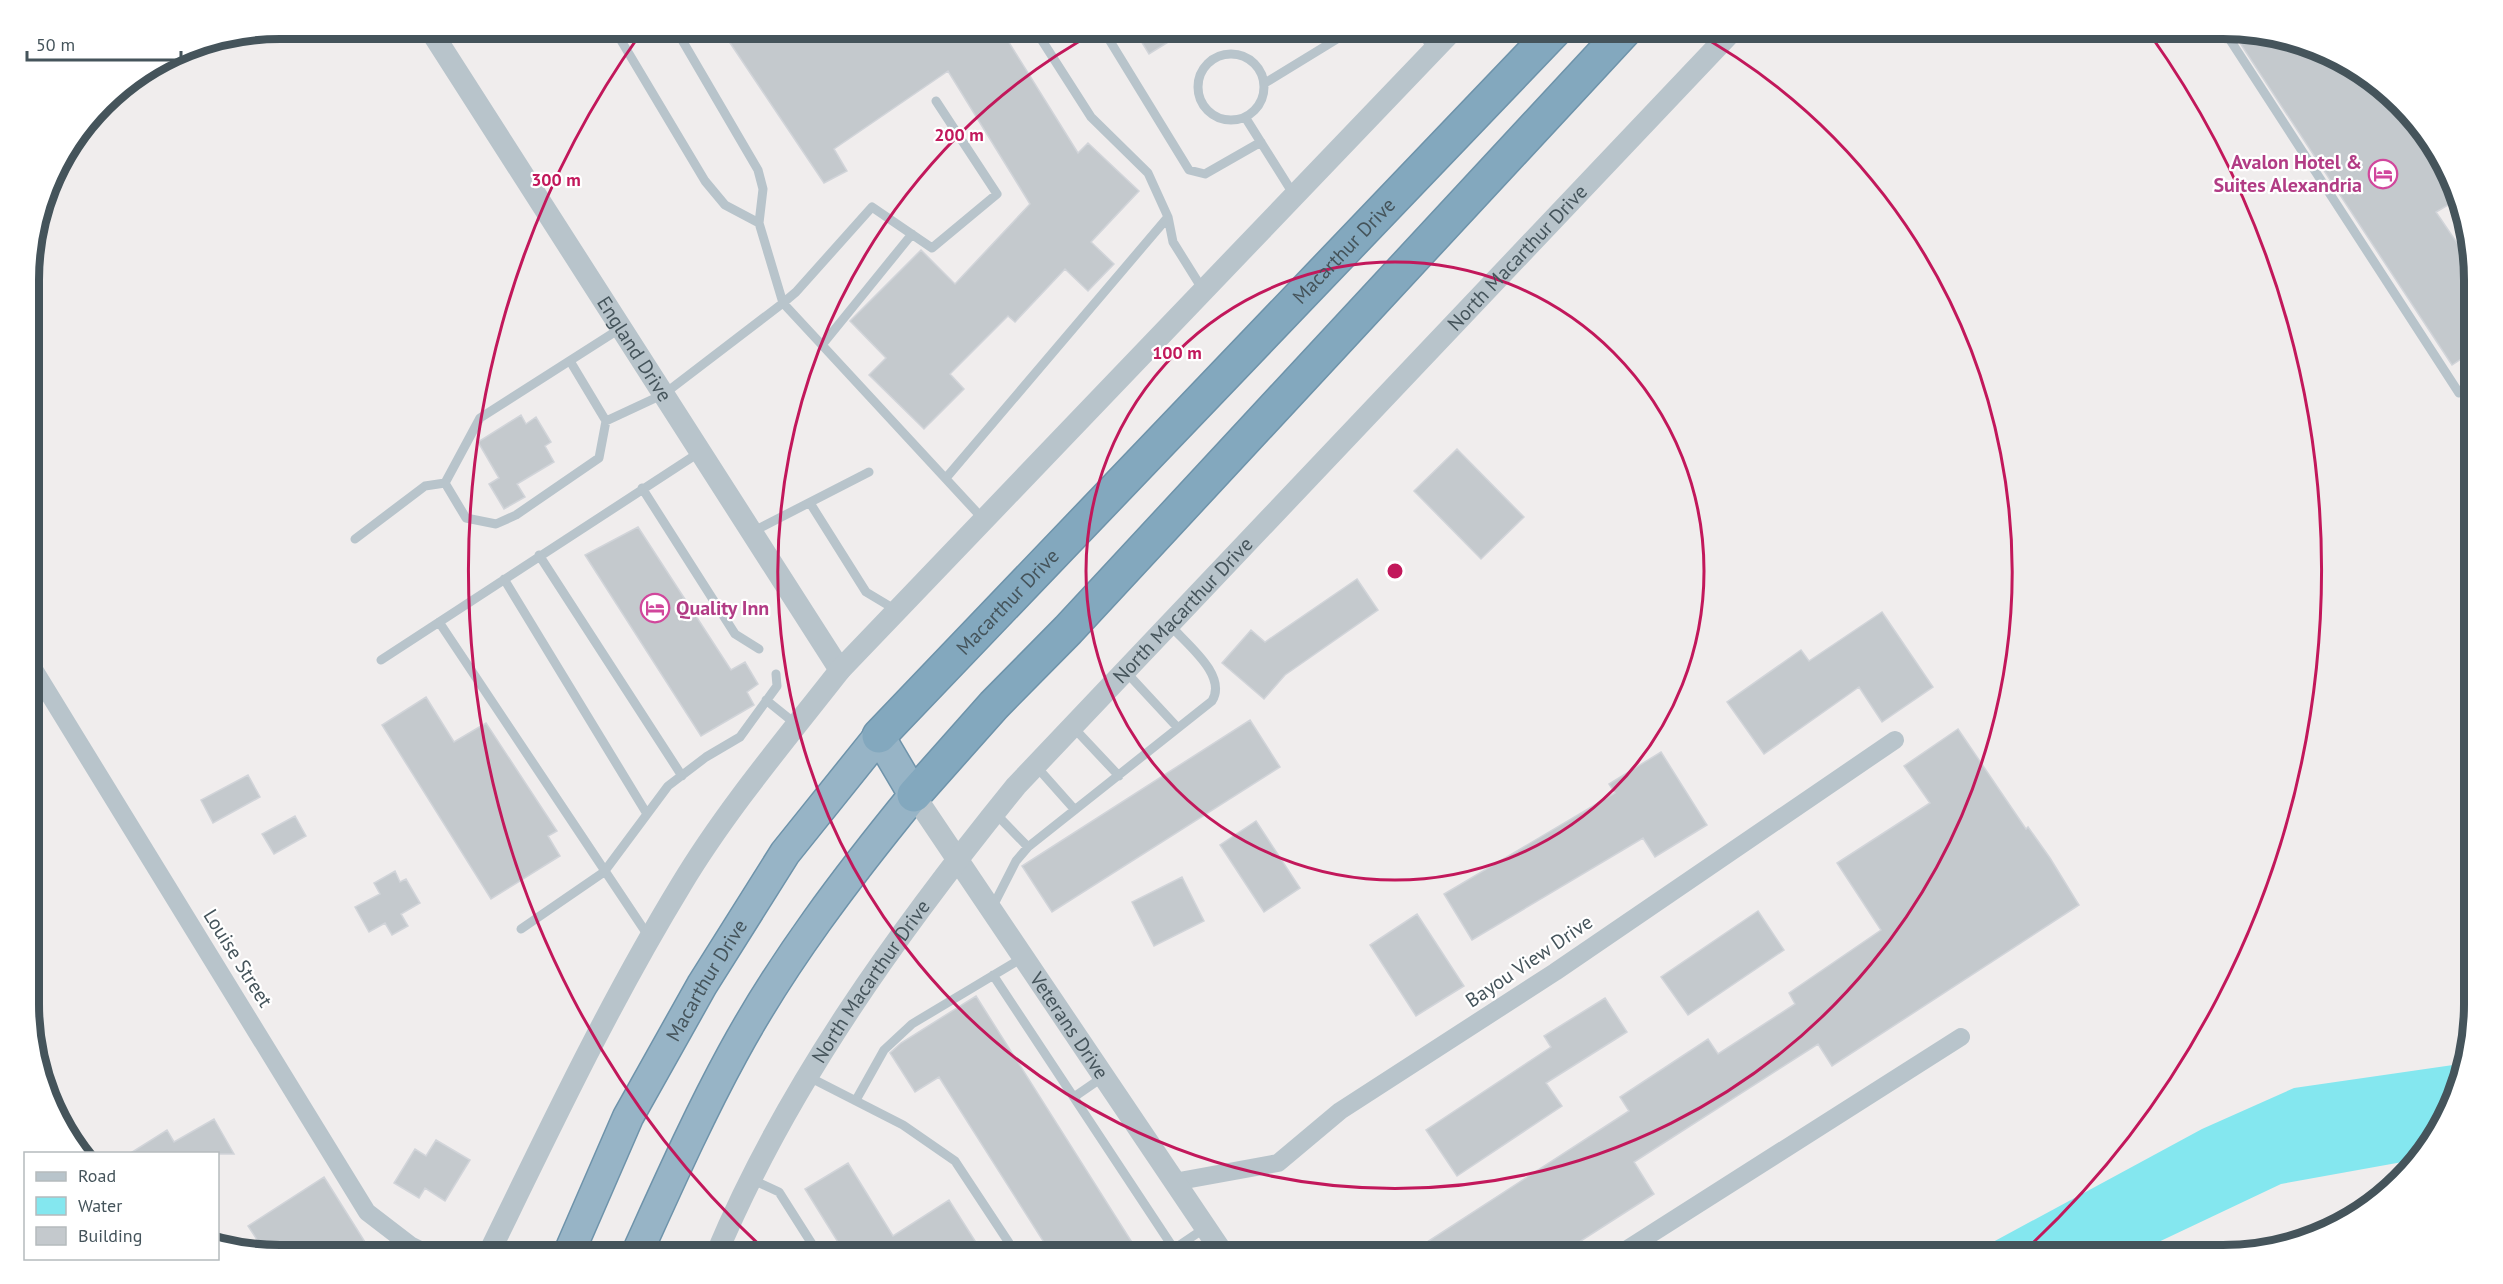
<svg xmlns="http://www.w3.org/2000/svg" width="2503" height="1284" font-family="'PT Sans',sans-serif">
<rect width="100%" height="100%" fill="#f0eded"/>
<path fill="#84e7ef" d="M 2460,1064 L 2448,1115 L 2419,1159 L 2281,1184 L 2131,1255 L 1969,1255 L 2202,1129 L 2294,1088 Z"/>
<path fill="#c4c9cd" stroke="#d1d4d9" stroke-width="1.5" d="M 720,28 L 1000,28 L 1078,153 L 1088,143 L 1139,191 L 1091,242 L 1114,264 L 1088,291 L 1065,269 L 1015,322 L 1008,316 L 950,374 L 964,389 L 924,429 L 869,375 L 886,358 L 850,321 L 921,250 L 955,284 L 1030,204 L 948,71 L 834,149 L 847,171 L 824,183 Z
M 1133,28 L 1191,28 L 1149,54 Z
M 2232,31 L 2334,55 L 2389,91 L 2398,102 L 2397,111 L 2402,114 L 2407,112 L 2429,147 L 2433,144 L 2455,201 L 2436,212 L 2472,265 L 2473,351 L 2452,365 Z
M 521,415 L 526,424 L 536,417 L 551,442 L 545,446 L 554,462 L 517,484 L 525,497 L 504,509 L 489,484 L 499,478 L 478,442 Z
M 1457,449 L 1524,517 L 1481,559 L 1414,491 Z
M 638,527 L 731,670 L 745,662 L 758,684 L 747,692 L 754,705 L 701,736 L 585,555 Z
M 1357,579 L 1378,610 L 1285,675 L 1264,699 L 1222,663 L 1251,630 L 1265,642 Z
M 1882,612 L 1933,687 L 1882,722 L 1859,687 L 1764,754 L 1727,702 L 1801,650 L 1809,661 Z
M 426,697 L 454,742 L 486,723 L 557,831 L 548,836 L 560,856 L 491,899 L 382,725 Z
M 1250,720 L 1280,767 L 1052,912 L 1022,866 Z
M 1958,729 L 2026,829 L 2028,827 L 2050,858 L 2079,905 L 1832,1066 L 1818,1044 L 1634,1162 L 1654,1194 L 1559,1255 L 1407,1255 L 1629,1111 L 1620,1097 L 1708,1039 L 1718,1054 L 1795,1004 L 1789,993 L 1881,930 L 1837,863 L 1930,803 L 1904,766 Z
M 1661,752 L 1707,825 L 1655,857 L 1643,838 L 1472,940 L 1444,894 L 1615,793 L 1609,784 Z
M 248,775 L 260,797 L 213,823 L 201,800 Z
M 295,816 L 306,836 L 274,854 L 262,834 Z
M 1256,821 L 1300,888 L 1264,912 L 1220,845 Z
M 395,871 L 400,882 L 406,879 L 420,903 L 401,914 L 408,926 L 392,935 L 385,923 L 369,932 L 355,907 L 380,894 L 374,883 Z
M 1182,877 L 1204,921 L 1154,946 L 1132,902 Z
M 1758,911 L 1784,950 L 1688,1015 L 1661,977 Z
M 1417,914 L 1464,986 L 1416,1016 L 1370,945 Z
M 976,996 L 1140,1255 L 1052,1255 L 939,1077 L 915,1092 L 890,1053 L 901,1043 Z
M 1605,998 L 1627,1032 L 1546,1083 L 1562,1106 L 1457,1176 L 1426,1130 L 1551,1047 L 1544,1036 Z
M 214,1119 L 234,1154 L 129,1154 L 167,1130 L 174,1142 Z
M 436,1140 L 470,1160 L 445,1201 L 425,1188 L 419,1198 L 394,1183 L 415,1149 L 426,1156 Z
M 848,1163 L 893,1236 L 949,1200 L 984,1255 L 846,1255 L 805,1189 Z
M 324,1177 L 365,1242 L 344,1255 L 280,1256 L 265,1252 L 248,1226 Z"/>
<g fill="none" stroke-linecap="round" stroke-linejoin="round">
<g stroke="#6e93aa" stroke-width="33">
<g id="trunk">
<path id="s4" d="M 568,1255 L 628,1117 L 702,985 L 785,853 L 879,736 L 914,795 C 847,877 783,961 733,1053 C 697,1119 667,1187 636,1255"/>
</g>
</g>
<g stroke="#6e93aa" stroke-width="36">
<g id="motorway">
<path id="s5" d="M 879,736 L 1557,28"/>
<path d="M 914,795 L 994,705 L 1068,630 L 1627,28"/>
</g>
</g>
<path stroke="#b8c4cb" stroke-width="9" d="M 620,28 L 616,32 L 705,181 L 725,205 L 759,223 L 783,303 L 822,345 L 912,234
M 675,28 L 758,170 L 763,189 L 759,223
M 1102,28 L 1189,170 L 1205,174 L 1261,142
M 1419,28 L 1432,49
M 2223,29 L 2459,393 L 2473,384
M1198 87a33 33 0 1 1 66 0a33 33 0 1 1-66 0Z
M 1265,83 L 1355,28
M 2402,107 L 2403,107
M 1245,117 L 1294,195
M 1168,217 L 1173,242 L 1203,290
M 822,345 L 983,519
M 570,361 L 606,421 L 664,394 L 783,303 L 796,292 L 872,207 L 932,248 L 997,194 L 936,101
M 606,421 L 599,458 L 516,515 L 496,524 L 466,518 L 445,483 L 480,418 L 621,328
M 946,478 L 1168,217 L 1148,173 L 1091,117 L 1034,28
M 642,488 L 735,634 L 759,649
M 810,503 L 866,592 L 896,610
M 752,532 L 869,472
M 355,539 L 425,486 L 445,483
M 539,555 L 682,776
M 504,579 L 647,814
M 439,622 L 649,937
M 381,660 L 700,452
M 1126,672 L 1178,728
M 766,700 L 797,725
M 1073,727 L 1119,776
M 1035,765 L 1075,810
M 995,813 L 1028,847
M 992,908 L 1016,861 L 1028,847 L 1212,701 C 1228,675 1186,644 1170,625
M 521,929 L 604,872 L 668,786 L 706,757 L 740,737 L 777,686 L 776,674
M 993,975 L 1178,1255
M 809,1077 L 903,1125 L 955,1161 L 1017,1255
M 1074,1097 L 1103,1077
M 856,1100 L 884,1050 L 912,1024 L 1022,958
M 751,1179 L 779,1192 L 819,1255
M 791,1255 L 811,1243
M 1165,1255 L 1205,1228"/>
<path stroke="#b8c4cb" stroke-width="18" d="M 30,663 L 367,1212 L 410,1245 L 430,1255
M 1174,1182 L 1278,1163 L 1340,1111 L 1555,972 L 1895,740
M 1618,1255 L 1961,1037"/>
<g stroke="#b8c4cb" stroke-width="22">
<path id="s1" d="M 429,28 L 840,670"/>
<path id="s2" d="M 914,795 L 1224,1255"/>
<path d="M 488,1255 C 549,1130 608,1005 681,885 C 726,810 786,739 840,670 L 1455,28"/>
<path id="s3" d="M 716,1255 C 787,1085 900,929 1016,786 L 1735,28"/>
</g>
<use href="#trunk" stroke="#97b4c6" stroke-width="30"/>
<use href="#motorway" stroke="#83a8be" stroke-width="33"/>
</g>
<g fill="none" stroke="#c2185b" stroke-width="3">
<circle cx="1395" cy="571" r="309"/>
<path d="M1689 29A617 617 0 1 1 1101 29"/>
<path d="M769 1254A926 926 0 0 1 641 33M2149 33A926 926 0 0 1 2021 1254"/>
</g>
<defs>
<g id="hotel-ring" transform="scale(1.5)"><circle r="9.5" fill="#fff" stroke="#d1479c" stroke-width="1.5"/><path d="M-6-4.5h1.5V1H6V5H4.5V3h-9V5H-6ZM-4 0a1.8 1.8 0 1 1 3.6 0ZM.5 0V-2.5h3Q6-2.5 6 0Z" fill="#d1479c"/></g>
</defs>
<g fill-rule="evenodd">
<use href="#hotel-ring" x="2383" y="174"/>
<use href="#hotel-ring" x="655" y="608"/>
</g>
<g text-anchor="middle" stroke-width="4.5" stroke-linejoin="round" paint-order="stroke">
<g font-size="20" font-weight="bold" fill="#b23c85" stroke="#fff" text-anchor="end">
<text x="2362" y="169">Avalon Hotel &amp;<tspan x="2362" dy="23">Suites Alexandria</tspan></text>
<text x="676" y="615" text-anchor="start">Quality Inn</text>
</g>
<g font-size="20" fill="#45545b" stroke="#fff">
<text dy="7" stroke="none"><textPath href="#s5" startOffset="672">Macarthur Drive</textPath></text>
<text dy="7" stroke="none"><textPath href="#s3" startOffset="1287">North Macarthur Drive</textPath></text>
<text dy="7" stroke="none"><textPath href="#s1" startOffset="381">England Drive</textPath></text>
<text dy="7" stroke="none"><textPath href="#s5" startOffset="186">Macarthur Drive</textPath></text>
<text dy="7" stroke="none"><textPath href="#s3" startOffset="801">North Macarthur Drive</textPath></text>
<text transform="translate(238 958) rotate(58)" y="7">Louise Street</text>
<text transform="translate(1529 961) rotate(-34)" y="7">Bayou View Drive</text>
<text dy="7" stroke="none"><textPath href="#s4" startOffset="308">Macarthur Drive</textPath></text>
<text dy="7" stroke="none"><textPath href="#s3" startOffset="315">North Macarthur Drive</textPath></text>
<text dy="7" stroke="none"><textPath href="#s2" startOffset="278">Veterans Drive</textPath></text>
</g>
</g>
<path d="M0 0H2503V1284H0ZM280 39H2223A241 241 0 0 1 2464 280V1004A241 241 0 0 1 2223 1245H280A241 241 0 0 1 39 1004V280A241 241 0 0 1 280 39Z" fill="#fff" fill-rule="evenodd"/>
<path fill="none" stroke="#45545b" stroke-width="8" d="M280 39H2223A241 241 0 0 1 2464 280V1004A241 241 0 0 1 2223 1245H280A241 241 0 0 1 39 1004V280A241 241 0 0 1 280 39Z"/>
<circle cx="1395" cy="571" r="9" fill="#c2185b" stroke="#fff" stroke-width="3"/>
<g font-size="18" text-anchor="middle" font-weight="bold" fill="#c2185b" stroke="#fff" stroke-width="4.5" stroke-linejoin="round" paint-order="stroke">
<text x="959" y="141">200 m</text>
<text x="556" y="186">300 m</text>
<text x="1177" y="359">100 m</text>
</g>
<rect x="24" y="1152" width="195" height="108" fill="#ffffff" stroke="#b5bbbd" stroke-width="1.5"/>
<rect x="36" y="1172" width="30" height="9" fill="#b8c4cb" stroke="#b5bbbd" stroke-width="1.5"/>
<text x="78" y="1182" font-size="18" fill="#45545b">Road</text>
<rect x="36" y="1197" width="30" height="18" fill="#84e7ef" stroke="#b5bbbd" stroke-width="1.5"/>
<text x="78" y="1212" font-size="18" fill="#45545b">Water</text>
<rect x="36" y="1227" width="30" height="18" fill="#c4c9cd" stroke="#b5bbbd" stroke-width="1.5"/>
<text x="78" y="1242" font-size="18" fill="#45545b">Building</text>
<path d="M27 51v9h154v-9" fill="none" stroke="#45545b" stroke-width="3"/>
<text x="36" y="51" font-size="18" fill="#45545b" stroke="#ffffff" stroke-width="4.5" paint-order="stroke">50 m</text>
</svg>
